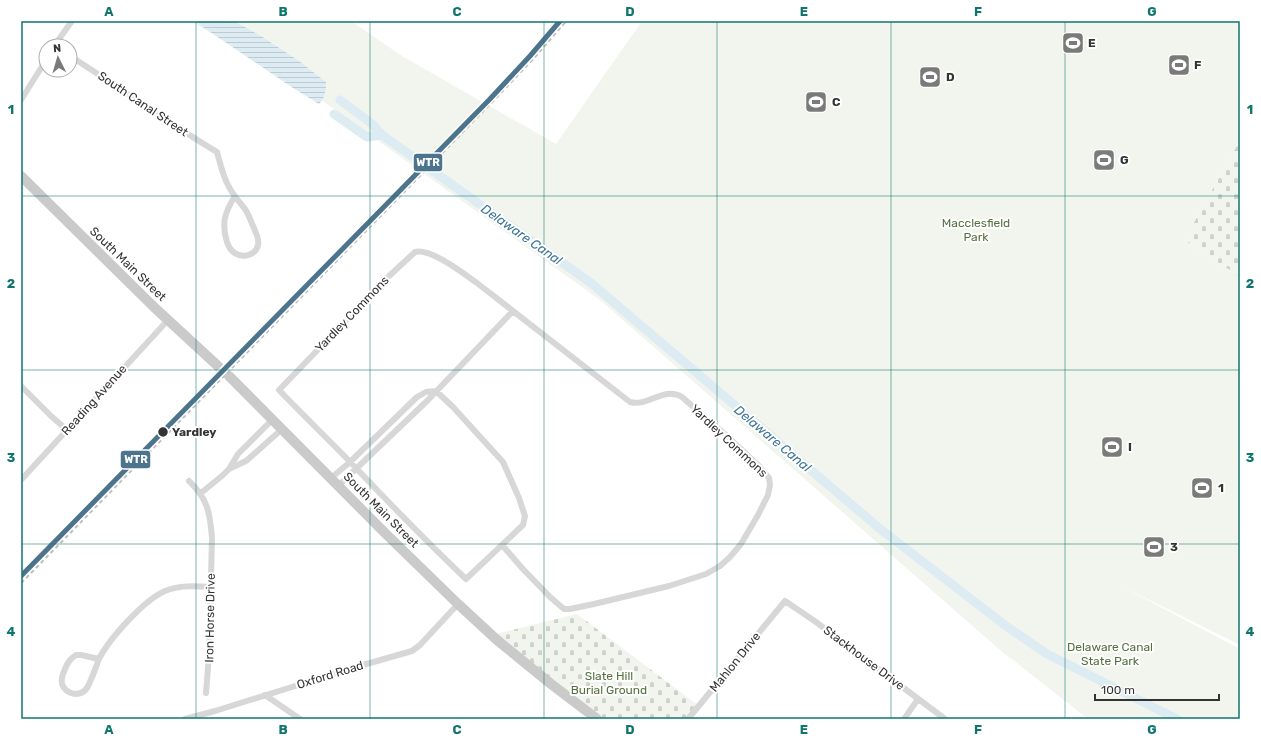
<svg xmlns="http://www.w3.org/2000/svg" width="1261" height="740" font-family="Rubik,sans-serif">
<defs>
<pattern id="cemetery-stones" width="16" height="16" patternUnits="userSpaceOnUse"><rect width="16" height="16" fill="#f1f5ed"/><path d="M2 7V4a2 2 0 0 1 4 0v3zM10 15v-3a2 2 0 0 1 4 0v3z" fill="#cfd2cc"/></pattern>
<pattern id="water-rules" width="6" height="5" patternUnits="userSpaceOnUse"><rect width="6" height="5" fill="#ddebf3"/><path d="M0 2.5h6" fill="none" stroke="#becad1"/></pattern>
</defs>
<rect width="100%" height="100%" fill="#fff"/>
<path fill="url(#cemetery-stones)" d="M 1240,140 L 1240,277 L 1184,240 Z
M 577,614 L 699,706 L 688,719 L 597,719 L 492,635 Z"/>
<path fill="#f1f5ed" d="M 191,21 L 351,21 L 402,56 L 556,144 L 642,21 L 1240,21 L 1240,140 L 1184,240 L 1240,277 L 1240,645 L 1119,585 L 1240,649 L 1240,719 L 1088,719 L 1000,650 L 600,300 L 324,102 Z"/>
<path fill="url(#water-rules)" d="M 194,21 L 234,21 L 261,36 L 299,61 L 326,82 C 326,90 325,98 319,104 L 293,88 Z"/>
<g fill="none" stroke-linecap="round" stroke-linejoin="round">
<path stroke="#ddebf3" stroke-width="9" d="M 340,100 L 371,123 L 382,135 L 591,283 L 879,528 L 1006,626 L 1047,654 L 1177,719
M 334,114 L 367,137 L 382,135"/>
<path stroke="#d7d7d7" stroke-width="6" d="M 54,46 L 72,21
M 70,56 C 119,87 167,122 217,152 C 220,163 223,177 229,187 C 233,195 239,201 245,209 C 249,215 251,222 254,228 C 255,232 258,236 258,240 C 261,257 234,264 227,242 C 221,223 225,212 235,196
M 21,100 L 46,60
M 21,386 L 51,416 L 67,430
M 229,469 L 246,461 L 281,430
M 331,478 L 350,462 L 417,397 L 426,392 L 436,391 L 453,407 L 503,462 L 519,498 L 525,516 L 523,525 L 466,579 C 428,543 392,506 356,468 C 331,442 304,416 279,390 L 388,277 L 415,252 C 431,248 464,274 477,283 L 630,402 C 648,407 664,386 682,397 L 728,437 L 759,466 L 769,478 L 770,485 L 768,495 L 758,515 L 741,544 L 730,557 L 720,566 L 706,574 L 669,586 L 594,604 L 570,609 L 564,609 L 550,597 L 522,568 L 502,545
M 21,480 L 168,320
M 189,481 C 208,499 210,513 212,538 L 209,655 L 206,693
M 338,486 L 427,401 L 513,311
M 201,493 L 223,475 L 229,469 L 238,454 L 272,420
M 76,655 L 81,655 L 99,659 C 95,669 92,679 87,688 C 79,700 59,692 62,678 C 62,675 64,672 65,669 C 68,662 70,659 76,655 Z
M 99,659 C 109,639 144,600 165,591 C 179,585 196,586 211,587
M 265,695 L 300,719
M 185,719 L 215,711 L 356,667 L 412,651 L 420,645 L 458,604
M 688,719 L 785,601 L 816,622 L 945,719
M 904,719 L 918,699"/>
<path stroke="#cacaca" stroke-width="10" d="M 21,176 L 155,308 L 219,367
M 229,376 L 385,533 L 458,604 L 497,640 L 551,684 L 597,719"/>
<path stroke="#bebebe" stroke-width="2.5" stroke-dasharray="4 3" stroke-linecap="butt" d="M 21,583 L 491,103 L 533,59 L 566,21"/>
<g stroke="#fff" stroke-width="8">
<path id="rail-1" d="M 21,576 L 489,100 L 530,56 L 560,21"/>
</g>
<use href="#rail-1" stroke="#4c748c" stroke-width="5"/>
</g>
<path fill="none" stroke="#0f766e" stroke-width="1" stroke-opacity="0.55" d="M 196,21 L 196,719M 370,21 L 370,719M 544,21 L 544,719M 717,21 L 717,719M 891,21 L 891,719M 1065,21 L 1065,719M 21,196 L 1240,196M 21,370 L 1240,370M 21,544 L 1240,544"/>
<defs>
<g id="stadium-square" transform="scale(1.15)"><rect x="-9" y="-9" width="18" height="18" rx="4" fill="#7a7a7a" stroke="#fff"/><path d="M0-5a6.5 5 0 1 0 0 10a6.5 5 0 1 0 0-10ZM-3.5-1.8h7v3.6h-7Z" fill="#fff"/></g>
</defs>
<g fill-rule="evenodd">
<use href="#stadium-square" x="1073" y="43"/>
<use href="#stadium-square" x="1179" y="65"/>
<use href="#stadium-square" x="930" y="77"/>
<use href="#stadium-square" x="816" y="102"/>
<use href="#stadium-square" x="1104" y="160"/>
<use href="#stadium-square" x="1112" y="447"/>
<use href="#stadium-square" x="1202" y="488"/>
<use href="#stadium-square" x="1154" y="547"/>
</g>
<circle fill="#333" stroke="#fff" stroke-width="1.5" cx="163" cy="432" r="5.5"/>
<g text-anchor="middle" stroke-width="4" stroke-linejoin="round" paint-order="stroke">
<g font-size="12" font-weight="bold" fill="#333" stroke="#fff" text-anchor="start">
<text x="1088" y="47">E</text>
<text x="1194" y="69">F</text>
<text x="946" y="81">D</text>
<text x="832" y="106">C</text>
<text x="1120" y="164">G</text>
<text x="1128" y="451">I</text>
<text x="1218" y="492">1</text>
<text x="1170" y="551">3</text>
</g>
<g font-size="12" fill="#333" stroke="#fff">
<text transform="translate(143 104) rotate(34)" y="4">South Canal Street</text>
<text transform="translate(128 264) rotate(44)" y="4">South Main Street</text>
<text transform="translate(352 314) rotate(-46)" y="4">Yardley Commons</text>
<text transform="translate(94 400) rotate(-48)" y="4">Reading Avenue</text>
<text transform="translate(729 441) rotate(43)" y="4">Yardley Commons</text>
<text transform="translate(381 510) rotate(45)" y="4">South Main Street</text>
<text transform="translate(210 618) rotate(-89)" y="4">Iron Horse Drive</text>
<text transform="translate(864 658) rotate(37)" y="4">Stackhouse Drive</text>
<text transform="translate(735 662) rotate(-51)" y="4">Mahlon Drive</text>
<text transform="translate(330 675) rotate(-17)" y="4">Oxford Road</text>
</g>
<g font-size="12" fill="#56703f" stroke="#fff">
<text x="976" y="227">Macclesfield<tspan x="976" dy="14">Park</tspan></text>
<text x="1110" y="651">Delaware Canal<tspan x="1110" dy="14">State Park</tspan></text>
<text x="609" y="680">Slate Hill<tspan x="609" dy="14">Burial Ground</tspan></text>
</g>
<g font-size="12" font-weight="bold" fill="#333" stroke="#fff" text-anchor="start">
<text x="172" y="436">Yardley</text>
</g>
<g font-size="13" font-style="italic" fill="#3f7597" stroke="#fff">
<text transform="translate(522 234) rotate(35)" y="5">Delaware Canal</text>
<text transform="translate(773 438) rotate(40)" y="5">Delaware Canal</text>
</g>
</g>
<g stroke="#fff" stroke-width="1.5">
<rect x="413" y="153" width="30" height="19" rx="4" fill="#4c748c"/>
<rect x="120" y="450" width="31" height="19" rx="4" fill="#4c748c"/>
</g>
<g font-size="11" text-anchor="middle" font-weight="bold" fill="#fff">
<text x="428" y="166">WTR</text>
<text x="136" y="463">WTR</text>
</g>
<rect width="1261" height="740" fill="none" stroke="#ffffff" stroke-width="44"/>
<g transform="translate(58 58) rotate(355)"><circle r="19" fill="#ffffff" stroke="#adadad"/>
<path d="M0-3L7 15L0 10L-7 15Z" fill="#7a7a7a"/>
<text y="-6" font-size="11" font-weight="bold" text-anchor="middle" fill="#333333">N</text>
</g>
<path d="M1095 694v6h124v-6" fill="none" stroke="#333333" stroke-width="2"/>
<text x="1101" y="694" font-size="12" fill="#333333" stroke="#ffffff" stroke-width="3" paint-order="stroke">100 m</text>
<rect x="22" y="22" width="1217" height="696" fill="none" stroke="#0f766e" stroke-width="1.5"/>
<g font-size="13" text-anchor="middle" font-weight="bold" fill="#0f766e">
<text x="109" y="16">A</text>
<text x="283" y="16">B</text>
<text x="457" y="16">C</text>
<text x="630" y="16">D</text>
<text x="804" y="16">E</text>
<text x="978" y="16">F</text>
<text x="1152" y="16">G</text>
<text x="11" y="114">1</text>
<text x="1250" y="114">1</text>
<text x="11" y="288">2</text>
<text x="1250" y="288">2</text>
<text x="11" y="462">3</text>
<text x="1250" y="462">3</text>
<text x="11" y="636">4</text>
<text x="1250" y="636">4</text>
<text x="109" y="734">A</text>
<text x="283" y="734">B</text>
<text x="457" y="734">C</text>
<text x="630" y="734">D</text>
<text x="804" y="734">E</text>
<text x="978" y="734">F</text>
<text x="1152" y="734">G</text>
</g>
</svg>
